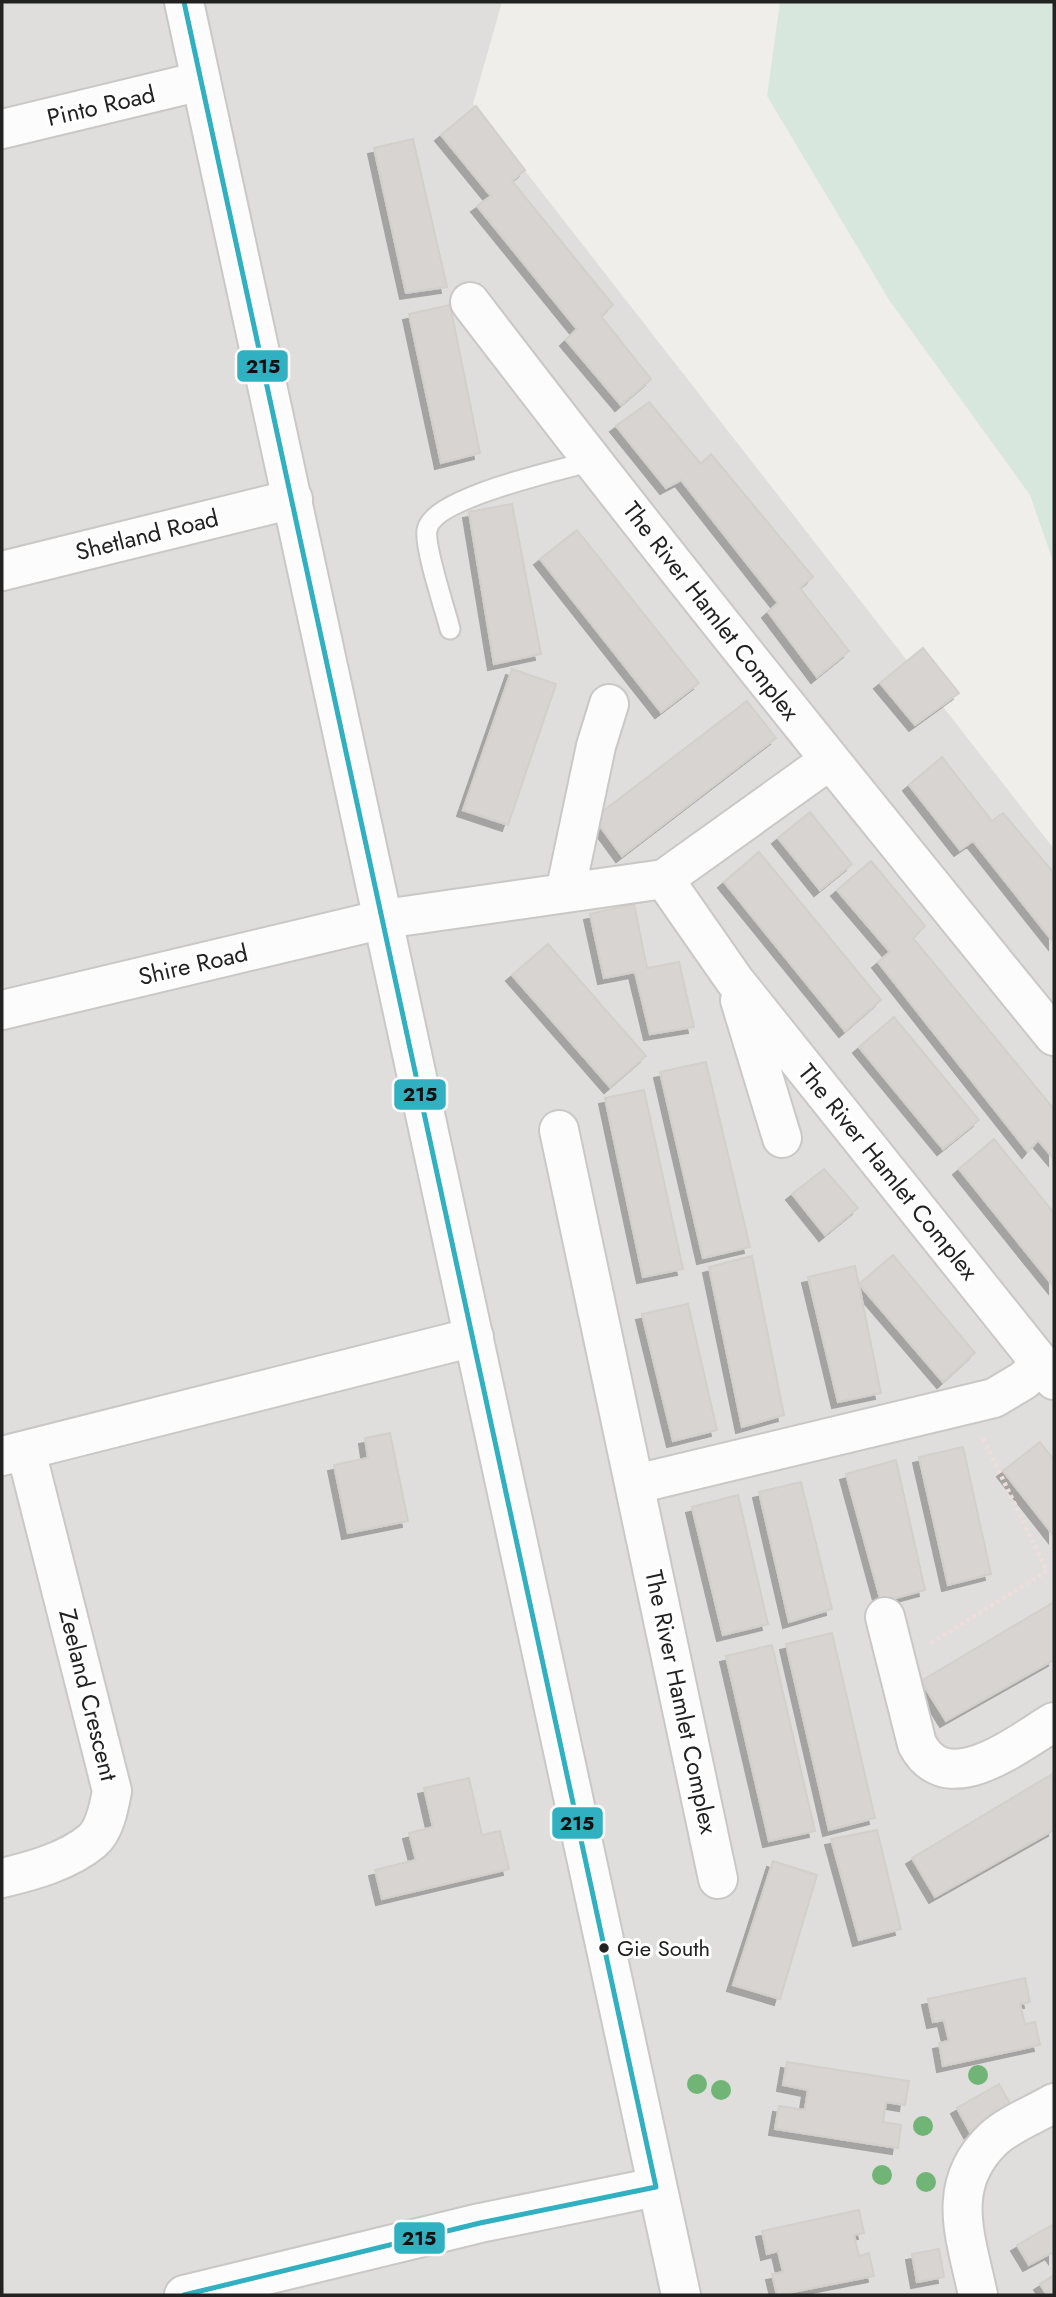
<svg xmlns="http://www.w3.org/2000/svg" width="1056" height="2297" font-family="Jost,sans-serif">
<defs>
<filter id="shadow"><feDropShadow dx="-6" dy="6" stdDeviation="0" flood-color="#0004"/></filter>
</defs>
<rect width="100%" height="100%" fill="#f0eeea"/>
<path fill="#dfdedc" d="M 2,2 L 502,2 L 473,104 L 1054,849 L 1054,2295 L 2,2295 Z"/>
<path fill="#d8e7de" d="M 780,2 L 1054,2 L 1054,564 L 1030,495 L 889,300 L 767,96 Z"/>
<path fill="#d7d4d1" stroke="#d3d0cb" stroke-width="2" filter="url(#shadow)" d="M 476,106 L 525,170 L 512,181 L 613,305 L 601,316 L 651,379 L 621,405 L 566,340 L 577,329 L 477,206 L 491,196 L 441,135 Z
M 413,139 L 447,287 L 406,293 L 374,148 Z
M 450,305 L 480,453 L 441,463 L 409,314 Z
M 649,402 L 701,464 L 711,454 L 813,577 L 800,588 L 849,651 L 817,677 L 768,612 L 778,603 L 681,480 L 666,488 L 616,426 Z
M 512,504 L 541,654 L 494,664 L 469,512 Z
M 577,530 L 699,683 L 661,712 L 540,559 Z
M 923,648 L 959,693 L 915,725 L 880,683 Z
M 512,669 L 556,684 L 508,825 L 463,810 Z
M 747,701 L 776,738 L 622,856 L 594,818 Z
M 942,757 L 992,821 L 1003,813 L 1054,873 L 1054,943 L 973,841 L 960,850 L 909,785 Z
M 810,812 L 852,864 L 820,890 L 778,838 Z
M 759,852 L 881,1000 L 845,1031 L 724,882 Z
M 871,861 L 925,926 L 913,938 L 1054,1109 L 1054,1159 L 1038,1140 L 1028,1152 L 878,962 L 890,952 L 837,890 Z
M 634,904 L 647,968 L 679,962 L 694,1027 L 650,1034 L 635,972 L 604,978 L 590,914 Z
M 548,944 L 646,1056 L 610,1087 L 512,975 Z
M 894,1017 L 979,1120 L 943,1149 L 859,1047 Z
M 706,1062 L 750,1247 L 703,1258 L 660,1072 Z
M 644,1090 L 683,1269 L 643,1277 L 605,1098 Z
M 994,1139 L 1054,1213 L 1054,1287 L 959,1169 Z
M 824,1169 L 858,1208 L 825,1235 L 792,1194 Z
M 893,1255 L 975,1353 L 943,1382 L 859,1284 Z
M 752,1256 L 784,1415 L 742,1427 L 709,1267 Z
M 855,1266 L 881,1393 L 838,1402 L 808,1277 Z
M 688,1304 L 717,1430 L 673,1441 L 642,1314 Z
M 390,1433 L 408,1521 L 348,1533 L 334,1465 L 368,1458 L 365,1438 Z
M 1040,1442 L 1054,1460 L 1054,1536 L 1003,1471 Z
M 963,1447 L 991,1574 L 948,1585 L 919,1457 Z
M 896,1460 L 925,1590 L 881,1602 L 846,1474 Z
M 801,1482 L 832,1609 L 789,1622 L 759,1492 Z
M 738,1495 L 768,1624 L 723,1635 L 692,1507 Z
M 1054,1602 L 1054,1660 L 946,1721 L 921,1681 Z
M 832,1633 L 875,1818 L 829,1830 L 786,1644 Z
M 772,1645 L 815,1831 L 769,1841 L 726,1656 Z
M 1054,1773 L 1054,1830 L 935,1897 L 912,1858 Z
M 469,1778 L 482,1835 L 500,1831 L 509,1869 L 382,1899 L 375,1870 L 416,1860 L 409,1833 L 433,1827 L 424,1788 Z
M 877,1830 L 901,1929 L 859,1940 L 831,1839 Z
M 773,1861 L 817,1875 L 780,1999 L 733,1985 Z
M 1025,1978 L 1030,2002 L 1020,2004 L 1025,2024 L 1035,2022 L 1040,2045 L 943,2066 L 939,2043 L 949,2041 L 944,2020 L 933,2022 L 928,1999 Z
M 787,2062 L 909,2081 L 905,2105 L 886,2102 L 883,2122 L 901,2125 L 898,2148 L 775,2129 L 779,2106 L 805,2110 L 808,2090 L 783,2085 Z
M 999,2084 L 1012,2107 L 970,2132 L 957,2108 Z
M 859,2210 L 864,2233 L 854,2235 L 859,2256 L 869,2253 L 874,2276 L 777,2295 L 772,2274 L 783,2272 L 778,2251 L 767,2254 L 762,2231 Z
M 1054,2224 L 1054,2257 L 1051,2253 L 1029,2265 L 1017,2245 Z
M 939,2249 L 944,2277 L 917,2282 L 912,2254 Z
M 1054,2275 L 1054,2295 L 1047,2295 L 1040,2284 Z"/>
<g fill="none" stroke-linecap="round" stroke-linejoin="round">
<g stroke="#c9c8c6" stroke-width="23">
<path id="service" d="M 450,629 C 445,609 424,547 427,530 C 433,497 561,470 592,461"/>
</g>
<g stroke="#c9c8c6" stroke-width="42">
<path id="minor" d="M 2,129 L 201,81
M 470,302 C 660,551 857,794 1054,1036
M 2,571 L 293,499
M 664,879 L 735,981 L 1054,1380
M 565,893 L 596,746 L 609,704
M 740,1000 L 782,1138
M 2,1010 L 384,919 L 664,879 L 830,760
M 559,1130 L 718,1879
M 2,1456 L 474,1337
M 636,1484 L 994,1398 L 1024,1380 L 1041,1364
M 885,1617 L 917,1744 C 947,1802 1018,1743 1054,1722
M 2,1878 C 32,1871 68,1861 92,1841 C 105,1830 109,1807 112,1791 L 26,1451
M 184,2295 L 480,2223 L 656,2187
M 978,2295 C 966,2237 944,2186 993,2139 C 1009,2124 1036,2114 1054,2103"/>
</g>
<g stroke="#c9c8c6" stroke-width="42">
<path id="tertiary" d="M 184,2 L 681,2295"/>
</g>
<path stroke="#eddddb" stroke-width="4.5" stroke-dasharray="3.5 3.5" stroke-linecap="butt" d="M 931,1643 L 1047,1571 L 983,1438"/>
<use href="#service" stroke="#fdfcfc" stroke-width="19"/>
<use href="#minor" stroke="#fdfcfc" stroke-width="38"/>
<use href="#tertiary" stroke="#fdfcfc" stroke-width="38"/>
<g stroke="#fff" stroke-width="10">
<path id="bus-1" d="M 184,2 L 656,2187
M 184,2295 L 480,2223 L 656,2187"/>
</g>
<use href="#bus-1" stroke="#31b0c1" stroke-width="5"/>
</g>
<g fill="#71b576">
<circle cx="978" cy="2075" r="10"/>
<circle cx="697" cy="2084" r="10"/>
<circle cx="721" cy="2090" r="10"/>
<circle cx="923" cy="2126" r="10"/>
<circle cx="882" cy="2175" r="10"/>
<circle cx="926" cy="2182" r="10"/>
</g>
<circle fill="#222" stroke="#fff" stroke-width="2.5" cx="604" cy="1948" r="6"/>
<g text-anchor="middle" stroke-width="6" stroke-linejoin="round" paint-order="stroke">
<g font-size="22" fill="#222" stroke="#fff" text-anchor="start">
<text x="617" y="1956">Gie South</text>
</g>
<g font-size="24" fill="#222" stroke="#fff">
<text transform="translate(101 106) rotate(-13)" y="8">Pinto Road</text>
<text transform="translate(147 535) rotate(-14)" y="8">Shetland Road</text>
<text transform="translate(711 611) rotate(52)" y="8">The River Hamlet Complex</text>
<text transform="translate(193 965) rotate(-13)" y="8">Shire Road</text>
<text transform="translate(888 1172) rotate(51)" y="8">The River Hamlet Complex</text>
<text transform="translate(88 1695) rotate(76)" y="8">Zeeland Crescent</text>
<text transform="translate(681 1702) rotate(78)" y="8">The River Hamlet Complex</text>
</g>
</g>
<g stroke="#fff" stroke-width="2.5">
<rect x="236" y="349" width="53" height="34" rx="7" fill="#31b0c1"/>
<rect x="393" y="1078" width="54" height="33" rx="7" fill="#31b0c1"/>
<rect x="551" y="1806" width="53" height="34" rx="7" fill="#31b0c1"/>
<rect x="393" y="2221" width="53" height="34" rx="7" fill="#31b0c1"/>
</g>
<g font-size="19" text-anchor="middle" font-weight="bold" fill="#111">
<text x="263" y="373">215</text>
<text x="420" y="1101">215</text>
<text x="577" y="1830">215</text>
<text x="419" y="2245">215</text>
</g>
<rect width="1056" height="2297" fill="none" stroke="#222222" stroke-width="7"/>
</svg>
